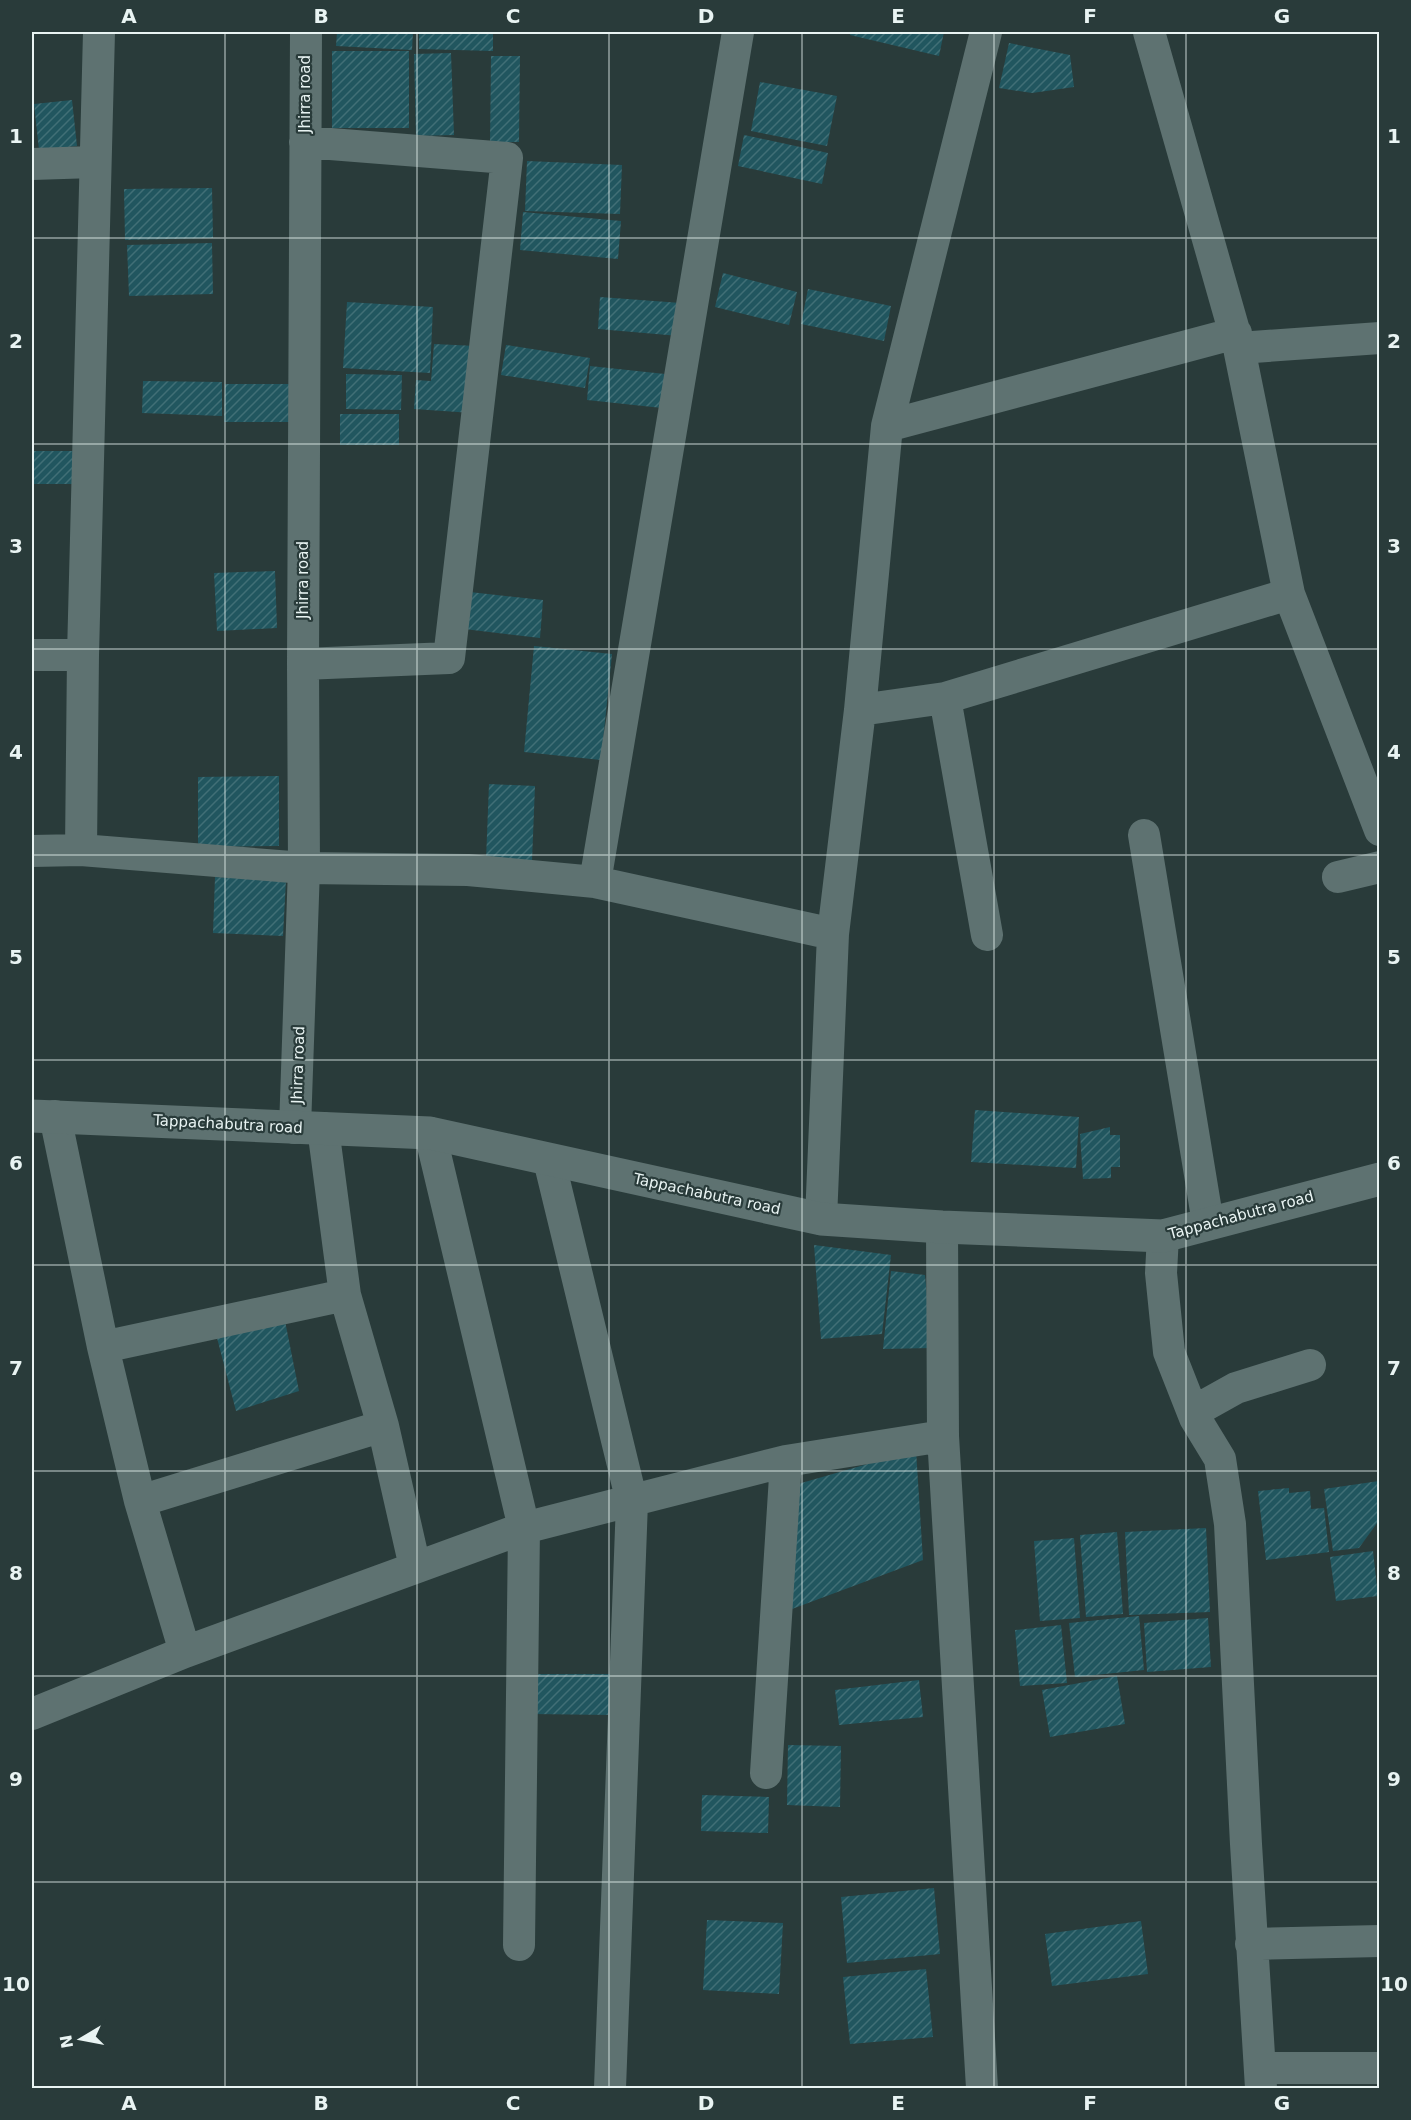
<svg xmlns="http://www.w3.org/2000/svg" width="1411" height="2120" font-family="'DejaVu Sans',sans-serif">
<defs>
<pattern id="building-hatch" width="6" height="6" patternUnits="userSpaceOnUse" patternTransform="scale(1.5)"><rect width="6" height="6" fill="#21565f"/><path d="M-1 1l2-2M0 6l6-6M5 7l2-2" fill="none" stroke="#416f76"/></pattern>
</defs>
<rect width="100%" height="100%" fill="#293b3a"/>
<path fill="url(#building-hatch)" d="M 337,32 L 413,32 L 412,50 L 336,46 Z
M 419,32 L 493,32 L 493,51 L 419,49 Z
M 851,32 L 944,32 L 939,56 L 850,35 Z
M 1009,43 L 1070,55 L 1074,87 L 1032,93 L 999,88 Z
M 332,51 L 409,51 L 409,128 L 332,128 Z
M 451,53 L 454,135 L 416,136 L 414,54 Z
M 491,56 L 520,56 L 519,142 L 490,142 Z
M 760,82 L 837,96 L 827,146 L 751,131 Z
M 72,100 L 77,146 L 39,150 L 34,104 Z
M 744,135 L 828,153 L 822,184 L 738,166 Z
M 527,161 L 622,165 L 620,214 L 525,211 Z
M 212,188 L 213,238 L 125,240 L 124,189 Z
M 523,212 L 621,221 L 618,259 L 520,250 Z
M 212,243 L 213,294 L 129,296 L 127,245 Z
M 723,273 L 797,292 L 789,325 L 715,307 Z
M 808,289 L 891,306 L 884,341 L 801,324 Z
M 600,297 L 681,303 L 679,336 L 598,329 Z
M 347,302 L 433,307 L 430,373 L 343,368 Z
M 434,344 L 476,346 L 472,413 L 414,409 L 416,380 L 431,381 Z
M 506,345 L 590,358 L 585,388 L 501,375 Z
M 590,366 L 665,374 L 662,408 L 587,400 Z
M 346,374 L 402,375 L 401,410 L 346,409 Z
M 143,381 L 222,382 L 222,416 L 142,413 Z
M 225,384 L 298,384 L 298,422 L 224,422 Z
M 340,414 L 399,414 L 399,445 L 340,445 Z
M 32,451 L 79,451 L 78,484 L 32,484 Z
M 275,571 L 277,628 L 217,631 L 214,573 Z
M 461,591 L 543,600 L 540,638 L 456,628 Z
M 534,646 L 612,654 L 601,760 L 524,752 Z
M 279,776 L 279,846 L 198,847 L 198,777 Z
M 489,784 L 535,786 L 532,861 L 486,860 Z
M 215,877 L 286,880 L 283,936 L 213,933 Z
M 975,1110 L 1079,1117 L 1076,1168 L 971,1162 Z
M 1110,1127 L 1110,1135 L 1120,1135 L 1120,1167 L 1111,1167 L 1111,1178 L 1083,1179 L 1080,1134 Z
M 814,1245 L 891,1255 L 882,1334 L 821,1339 Z
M 891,1271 L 925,1275 L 932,1348 L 883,1349 Z
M 285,1321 L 299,1391 L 236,1411 L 216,1334 Z
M 916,1450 L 923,1560 L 792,1609 L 791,1486 Z
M 1379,1481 L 1380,1519 L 1359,1548 L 1333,1551 L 1324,1489 Z
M 1289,1488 L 1289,1493 L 1310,1491 L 1311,1509 L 1324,1508 L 1329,1552 L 1266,1560 L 1258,1491 Z
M 1206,1528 L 1210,1612 L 1129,1615 L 1125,1532 Z
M 1117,1532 L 1123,1614 L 1086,1617 L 1080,1535 Z
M 1074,1538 L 1080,1618 L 1040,1621 L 1034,1541 Z
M 1373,1551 L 1378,1596 L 1336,1601 L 1330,1557 Z
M 1139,1616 L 1144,1670 L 1075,1677 L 1069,1623 Z
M 1208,1618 L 1211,1667 L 1147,1672 L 1144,1623 Z
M 1061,1625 L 1067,1683 L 1020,1686 L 1015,1630 Z
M 530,1674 L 611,1674 L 612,1715 L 530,1714 Z
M 1117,1676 L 1125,1724 L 1050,1737 L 1042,1690 Z
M 919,1680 L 923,1717 L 839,1725 L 835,1690 Z
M 788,1745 L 841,1746 L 840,1807 L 787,1805 Z
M 702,1795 L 769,1797 L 768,1833 L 701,1831 Z
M 934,1888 L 940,1954 L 847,1963 L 841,1897 Z
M 707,1920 L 783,1923 L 779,1994 L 703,1990 Z
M 1141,1921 L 1148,1974 L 1052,1986 L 1045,1934 Z
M 926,1969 L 933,2037 L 850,2044 L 843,1977 Z"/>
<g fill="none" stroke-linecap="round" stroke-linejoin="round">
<path stroke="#5e7271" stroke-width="32" d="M 1149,32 L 1239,348 L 1380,338
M 32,164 L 94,162
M 887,426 L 1236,333
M 1289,594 L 1380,830
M 32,655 L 83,655
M 303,664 L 449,658 L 507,158 L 305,142
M 945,698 L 987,935
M 860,710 L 945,698 L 1289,594 L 1239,348
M 1144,835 L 1208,1223
M 81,850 L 83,655 L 99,32
M 32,851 L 81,850 L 304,868 L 468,870 L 595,882 L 833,934
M 1338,877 L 1380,867
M 595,882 L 738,32
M 55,1116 L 103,1347 L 140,1501 L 185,1652
M 295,1128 L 304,868 L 303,664 L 306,32
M 323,1128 L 345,1295 L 383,1426 L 415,1567
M 430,1133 L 524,1528 L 519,1945
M 549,1160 L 632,1502 L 610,2088
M 821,1219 L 833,934 L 860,710 L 887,426 L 986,32
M 942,1227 L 943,1436 L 982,2088
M 1163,1236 L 1161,1273 L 1169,1352 L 1195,1418 L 1220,1459 L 1230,1524 L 1246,1844 L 1261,2088
M 103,1347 L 345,1295
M 1193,1412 L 1236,1388 L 1310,1365
M 140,1501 L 383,1426
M 32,1714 L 185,1652 L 524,1528 L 786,1461 L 943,1436
M 766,1773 L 786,1461
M 1251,1944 L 1380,1941
M 1260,2068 L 1380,2068"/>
<path stroke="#5e7271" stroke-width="33" d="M 32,1116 L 430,1133 L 821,1219 L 942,1227 L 1163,1236 L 1380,1179"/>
</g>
<path fill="none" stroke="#e9f4f3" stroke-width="1.5" stroke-opacity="0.55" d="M 225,32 L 225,2088M 417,32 L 417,2088M 609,32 L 609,2088M 802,32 L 802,2088M 994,32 L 994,2088M 1186,32 L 1186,2088M 32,238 L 1380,238M 32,444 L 1380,444M 32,649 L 1380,649M 32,855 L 1380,855M 32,1060 L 1380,1060M 32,1265 L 1380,1265M 32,1471 L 1380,1471M 32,1676 L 1380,1676M 32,1882 L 1380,1882"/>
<g text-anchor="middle" stroke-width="4.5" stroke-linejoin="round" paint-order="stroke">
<g font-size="15" fill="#e9f4f3" stroke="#293b3a">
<text transform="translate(305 94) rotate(-90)" y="5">Jhirra road</text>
<text transform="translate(303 580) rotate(-90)" y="5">Jhirra road</text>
<text transform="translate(298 1065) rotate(-88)" y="5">Jhirra road</text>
<text transform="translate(228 1124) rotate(3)" y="5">Tappachabutra road</text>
<text transform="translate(707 1194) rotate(12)" y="5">Tappachabutra road</text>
<text transform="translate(1241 1215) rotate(-15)" y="5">Tappachabutra road</text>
</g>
</g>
<rect width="1411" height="2120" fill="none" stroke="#293b3a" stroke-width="66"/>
<g transform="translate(81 2039) rotate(260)" stroke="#293b3a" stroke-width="4.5" paint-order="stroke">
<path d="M0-4.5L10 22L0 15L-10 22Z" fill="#e9f4f3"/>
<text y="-9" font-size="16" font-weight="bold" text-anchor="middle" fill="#e9f4f3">N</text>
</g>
<rect x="33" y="33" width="1345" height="2054" fill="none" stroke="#e9f4f3" stroke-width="2"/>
<g font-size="20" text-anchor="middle" font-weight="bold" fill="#e9f4f3">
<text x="129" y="23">A</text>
<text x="321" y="23">B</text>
<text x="513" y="23">C</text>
<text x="706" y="23">D</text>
<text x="898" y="23">E</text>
<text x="1090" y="23">F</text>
<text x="1282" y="23">G</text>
<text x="16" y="143">1</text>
<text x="1394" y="143">1</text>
<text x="16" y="348">2</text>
<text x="1394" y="348">2</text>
<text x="16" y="553">3</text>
<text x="1394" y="553">3</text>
<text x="16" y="759">4</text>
<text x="1394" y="759">4</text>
<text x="16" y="964">5</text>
<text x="1394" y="964">5</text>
<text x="16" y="1170">6</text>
<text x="1394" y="1170">6</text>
<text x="16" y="1375">7</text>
<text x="1394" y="1375">7</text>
<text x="16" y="1580">8</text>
<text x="1394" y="1580">8</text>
<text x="16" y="1786">9</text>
<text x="1394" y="1786">9</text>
<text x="16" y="1991">10</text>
<text x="1394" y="1991">10</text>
<text x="129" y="2110">A</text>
<text x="321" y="2110">B</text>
<text x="513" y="2110">C</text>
<text x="706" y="2110">D</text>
<text x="898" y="2110">E</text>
<text x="1090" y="2110">F</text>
<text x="1282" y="2110">G</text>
</g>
</svg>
